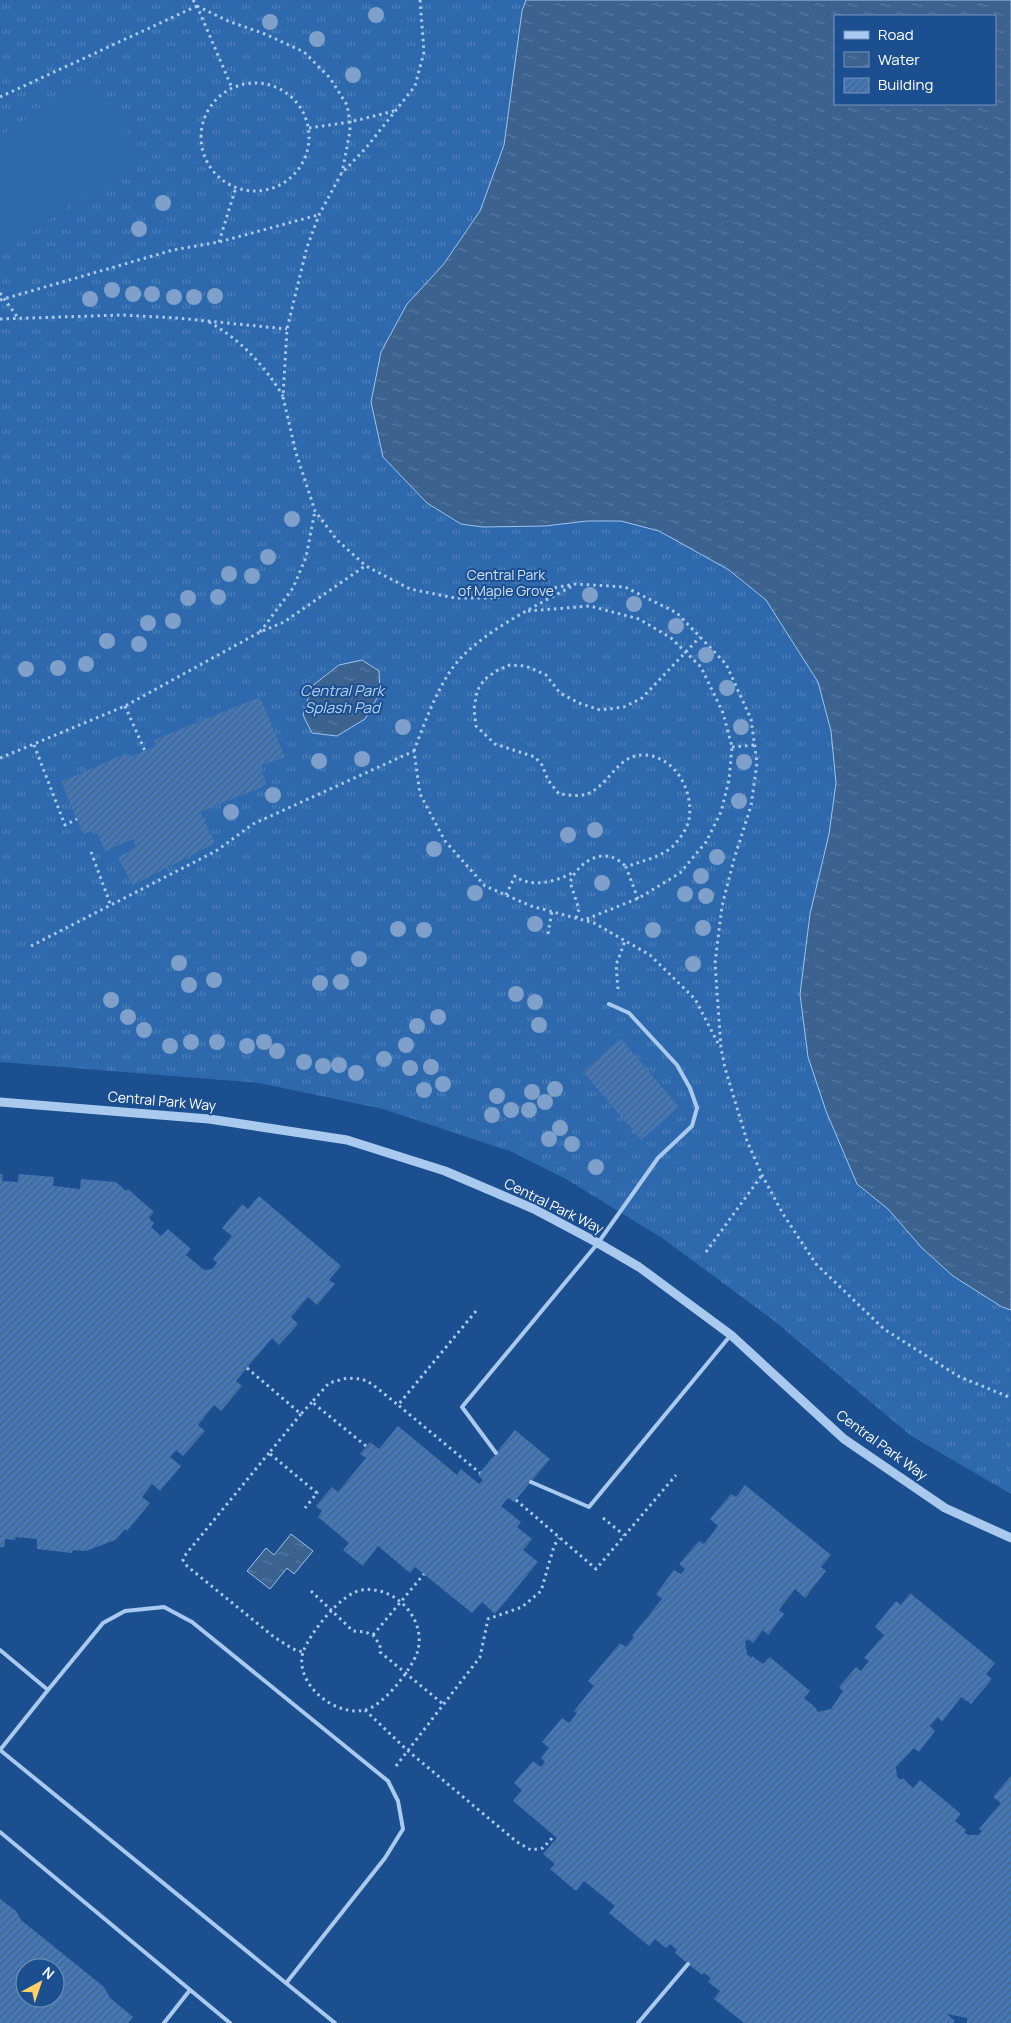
<svg xmlns="http://www.w3.org/2000/svg" width="1011" height="2023" font-family="Manrope,sans-serif">
<defs>
<pattern id="grass-tufts" width="24" height="20" patternUnits="userSpaceOnUse" patternTransform="scale(1.25)"><rect width="24" height="20" fill="#2e69ad"/><path d="M3 7l-1-3M5 7V3M7 7l1-3M15 17l-1-3M17 17v-4M19 17l1-3" fill="none" stroke="#4d80b9"/></pattern>
<pattern id="water-ripples" width="26" height="14" patternUnits="userSpaceOnUse" patternTransform="scale(1.25)"><rect width="26" height="14" fill="#3c6290"/><path d="M2 4q2-2 4 0t4 0M15 11q2-2 4 0t4 0" fill="none" stroke="#597aa1"/></pattern>
<pattern id="building-hatch" width="6" height="6" patternUnits="userSpaceOnUse" patternTransform="scale(1.25)"><rect width="6" height="6" fill="#4478b7"/><path d="M-1 1l2-2M0 6l6-6M5 7l2-2" fill="none" stroke="#486282"/></pattern>
</defs>
<rect width="100%" height="100%" fill="#1b4f8f"/>
<path fill="url(#grass-tufts)" fill-rule="evenodd" d="M 0,0 L 1011,0 L 1011,1494 L 910,1435 L 773,1320 L 662,1238 L 566,1179 L 512,1152 L 383,1109 L 259,1083 L 0,1062 ZM 835,16 L 995,16 L 995,104 L 835,104 Z"/>
<path fill="#2e69ad" d="M 87,74 L 143,153 L 0,255 L 0,137 Z"/>
<path fill="url(#water-ripples)" stroke="#9cc4f0" fill-rule="evenodd" d="M 526,0 L 1011,0 L 1011,1310 L 1002,1307 L 953,1276 L 922,1248 L 888,1209 L 857,1184 L 826,1111 L 808,1057 L 800,994 L 810,914 L 829,834 L 836,783 L 831,731 L 818,682 L 766,600 L 729,570 L 659,531 L 621,521 L 587,521 L 545,526 L 483,527 L 461,524 L 427,503 L 383,457 L 371,402 L 381,352 L 407,304 L 443,265 L 480,211 L 504,145 L 522,11 ZM 835,16 L 995,16 L 995,104 L 835,104 Z
M 362,660 L 379,671 L 380,693 L 365,719 L 337,736 L 312,733 L 303,715 L 312,686 L 339,665 Z
M 291,1534 L 313,1551 L 294,1574 L 287,1568 L 270,1589 L 247,1571 L 266,1548 L 274,1555 Z"/>
<path fill="url(#building-hatch)" fill-rule="evenodd" d="M 260,697 L 285,757 L 260,766 L 267,785 L 200,812 L 215,843 L 133,885 L 118,858 L 136,847 L 133,839 L 105,851 L 96,830 L 83,834 L 61,782 L 127,753 L 128,758 L 156,746 L 154,740 Z
M 621,1039 L 679,1107 L 641,1140 L 583,1072 Z
M 0,1174 L 3,1174 L 2,1181 L 18,1182 L 19,1174 L 54,1177 L 53,1186 L 80,1189 L 81,1179 L 116,1182 L 126,1191 L 128,1189 L 154,1212 L 149,1218 L 154,1223 L 151,1227 L 161,1236 L 168,1229 L 191,1249 L 186,1255 L 204,1270 L 212,1269 L 217,1263 L 213,1259 L 232,1236 L 222,1228 L 242,1204 L 248,1209 L 259,1196 L 341,1266 L 329,1280 L 335,1284 L 317,1305 L 308,1297 L 291,1317 L 298,1324 L 279,1345 L 272,1338 L 236,1381 L 242,1386 L 221,1411 L 214,1405 L 198,1425 L 205,1431 L 183,1456 L 176,1450 L 170,1457 L 181,1466 L 160,1491 L 152,1484 L 142,1497 L 150,1503 L 127,1531 L 125,1529 L 115,1540 L 86,1551 L 73,1550 L 72,1553 L 37,1549 L 37,1539 L 16,1537 L 15,1540 L 5,1539 L 4,1547 L 0,1547 Z
M 398,1426 L 457,1475 L 461,1469 L 479,1484 L 483,1480 L 478,1475 L 515,1430 L 550,1459 L 514,1502 L 508,1498 L 501,1506 L 521,1522 L 517,1527 L 532,1539 L 523,1550 L 538,1562 L 495,1614 L 482,1602 L 472,1613 L 415,1567 L 410,1573 L 378,1546 L 363,1566 L 343,1550 L 349,1543 L 318,1517 L 322,1511 L 316,1506 L 332,1487 L 338,1492 L 366,1458 L 360,1454 L 370,1442 L 379,1449 Z
M 745,1485 L 831,1555 L 821,1567 L 826,1571 L 805,1598 L 795,1589 L 779,1610 L 784,1614 L 768,1635 L 763,1630 L 753,1643 L 748,1639 L 745,1642 L 747,1654 L 751,1658 L 752,1656 L 763,1664 L 770,1657 L 810,1691 L 804,1698 L 815,1707 L 818,1712 L 831,1709 L 843,1691 L 839,1687 L 856,1667 L 861,1671 L 869,1661 L 864,1658 L 884,1635 L 875,1627 L 896,1601 L 901,1605 L 910,1593 L 995,1663 L 986,1674 L 992,1679 L 971,1704 L 961,1697 L 942,1722 L 938,1717 L 930,1726 L 935,1731 L 919,1752 L 914,1748 L 896,1767 L 897,1777 L 901,1780 L 903,1778 L 913,1788 L 920,1780 L 961,1814 L 955,1821 L 966,1830 L 964,1832 L 968,1835 L 979,1835 L 982,1831 L 979,1829 L 1001,1803 L 993,1797 L 1011,1776 L 1011,2023 L 967,2023 L 967,2018 L 947,2014 L 955,2021 L 953,2023 L 744,2023 L 714,1999 L 720,1991 L 708,1982 L 711,1978 L 704,1973 L 702,1975 L 675,1953 L 677,1950 L 670,1944 L 666,1948 L 655,1939 L 649,1946 L 609,1913 L 615,1906 L 584,1881 L 576,1891 L 550,1869 L 555,1864 L 543,1854 L 557,1838 L 513,1801 L 522,1790 L 514,1783 L 533,1761 L 541,1767 L 545,1762 L 541,1758 L 549,1748 L 542,1742 L 562,1718 L 569,1723 L 577,1713 L 574,1711 L 594,1686 L 588,1681 L 620,1643 L 626,1647 L 634,1637 L 632,1636 L 662,1599 L 656,1594 L 674,1570 L 681,1574 L 685,1569 L 679,1564 L 699,1541 L 704,1544 L 718,1526 L 710,1519 L 731,1494 L 736,1497 Z
M 0,1899 L 16,1911 L 21,1920 L 104,1987 L 110,1998 L 133,2017 L 128,2023 L 0,2023 ZM 25,1968 L 55,1968 L 55,1998 L 25,1998 Z"/>
<g fill="none" stroke-linecap="round" stroke-linejoin="round">
<path stroke="#a9c9ee" stroke-width="3" stroke-dasharray="2.5 4" stroke-linecap="butt" d="M 193,0 L 197,6 L 232,88
M 420,0 L 424,52 L 415,86 L 366,148 L 341,174 L 319,215 L 307,247 L 287,329 L 283,397 L 296,453 L 315,511 L 337,540 L 366,566 L 410,589 L 455,598 L 494,598 L 576,584 L 625,587 L 677,613 L 726,664 L 751,719 L 757,763 L 751,806 L 734,859 L 722,906 L 715,963 L 721,1048 L 725,1068 L 747,1141 L 762,1175 L 783,1214 L 816,1264 L 884,1329 L 958,1376 L 1011,1398
M 197,6 L 228,21 L 265,34 L 304,52 L 330,78 L 347,105 L 350,122 L 350,131 L 342,173
M201 137a54 54 0 1 1 108 0a54 54 0 1 1-108 0Z
M 0,97 L 197,6
M 309,128 L 350,122 L 394,111
M 219,242 L 236,187
M 0,293 L 18,318
M 0,300 L 173,250 L 219,242 L 318,215
M 0,319 L 122,315 L 177,318 L 287,329
M 209,322 C 241,340 264,365 283,396
M 528,611 L 590,606 L 639,619 L 671,638 L 701,667 L 723,713 L 732,747 L 729,780 L 721,812 L 706,842 L 680,873 L 639,898 L 584,920
M 260,632 L 293,588 L 306,557 L 315,511
M 125,706 L 145,751
M 34,745 L 65,825 L 77,819
M 732,747 L 755,745
M 414,751 C 424,724 435,694 451,670 C 476,634 536,606 574,585
M 0,758 L 125,706 L 260,632 L 284,622 L 365,566
M 91,852 L 111,906
M 506,895 L 515,876 C 531,889 558,881 574,872
M 638,899 L 626,867 C 643,860 661,858 674,845 C 680,839 688,827 689,819 C 694,791 675,756 644,755 C 620,754 611,780 593,791 C 583,798 570,795 559,794 L 548,780 L 542,765 L 535,757 L 495,744 L 476,726 L 474,709 L 477,691 L 484,680 L 496,671 L 510,665 L 526,666 L 546,675 L 560,693 L 579,703 L 600,710 L 624,707 L 642,698 L 700,637
M 576,918 L 579,909 L 570,882 C 580,859 607,845 626,867
M 548,934 L 552,911
M 31,946 L 216,851 L 253,824 L 414,751 L 420,794 L 445,841 L 485,886 L 531,906 L 594,923 L 650,955 L 695,999 L 720,1047
M 618,989 L 616,965 L 625,941
M 706,1252 L 762,1175
M 476,1311 L 398,1405 L 480,1473
M 247,1368 L 301,1414 L 312,1402
M 301,1414 L 269,1453 L 317,1493 L 305,1508
M 366,1446 L 312,1402 L 329,1383 L 347,1378 L 362,1379 L 372,1384 L 398,1405
M 269,1453 L 186,1554 L 183,1560 L 187,1566 L 274,1637 L 293,1649 L 303,1652 C 310,1633 341,1593 362,1590 C 396,1585 428,1621 417,1653 C 411,1670 383,1706 365,1710 C 334,1717 294,1683 303,1652
M 516,1500 L 596,1569 L 676,1475
M 603,1518 L 624,1535
M 311,1591 L 353,1631 L 365,1632 L 373,1635 L 380,1645 L 380,1652 L 443,1704
M 373,1635 L 424,1574
M 365,1710 L 407,1750 L 517,1842 L 531,1850 L 543,1848 L 554,1836
M 396,1766 L 480,1657 L 488,1619 L 522,1607 L 541,1591 L 554,1546 L 559,1538"/>
<path stroke="#a9c9ee" stroke-width="4" d="M 496,1453 L 462,1407 L 598,1243 L 658,1158 L 692,1126 L 697,1108 L 690,1088 L 677,1065 L 629,1013 L 609,1004
M 531,1482 L 589,1507 L 730,1336
M 0,1650 L 48,1690 L 0,1750
M 48,1690 L 103,1623 L 125,1611 L 164,1607 L 192,1622 L 388,1781 L 398,1801 L 403,1829 L 385,1858 L 287,1982
M 0,1750 L 335,2023
M 0,1832 L 230,2023
M 164,2023 L 190,1990
M 638,2023 L 688,1964"/>
<path stroke="#a9c9ee" stroke-width="9" d="M 0,1102 L 209,1119 L 347,1140 L 445,1171 L 534,1209 L 598,1243 L 639,1267 L 731,1335 L 844,1439 L 945,1508 L 1011,1538"/>
</g>
<g fill="#7ea0ca">
<circle cx="376" cy="15" r="8"/>
<circle cx="270" cy="22" r="8"/>
<circle cx="317" cy="39" r="8"/>
<circle cx="353" cy="75" r="8"/>
<circle cx="163" cy="203" r="8"/>
<circle cx="139" cy="229" r="8"/>
<circle cx="112" cy="290" r="8"/>
<circle cx="133" cy="294" r="8"/>
<circle cx="152" cy="294" r="8"/>
<circle cx="215" cy="296" r="8"/>
<circle cx="174" cy="297" r="8"/>
<circle cx="194" cy="297" r="8"/>
<circle cx="90" cy="299" r="8"/>
<circle cx="292" cy="519" r="8"/>
<circle cx="268" cy="557" r="8"/>
<circle cx="229" cy="574" r="8"/>
<circle cx="252" cy="576" r="8"/>
<circle cx="590" cy="595" r="8"/>
<circle cx="218" cy="597" r="8"/>
<circle cx="188" cy="598" r="8"/>
<circle cx="634" cy="604" r="8"/>
<circle cx="173" cy="621" r="8"/>
<circle cx="148" cy="623" r="8"/>
<circle cx="676" cy="626" r="8"/>
<circle cx="107" cy="641" r="8"/>
<circle cx="139" cy="644" r="8"/>
<circle cx="706" cy="655" r="8"/>
<circle cx="86" cy="664" r="8"/>
<circle cx="58" cy="668" r="8"/>
<circle cx="26" cy="669" r="8"/>
<circle cx="727" cy="688" r="8"/>
<circle cx="403" cy="727" r="8"/>
<circle cx="741" cy="727" r="8"/>
<circle cx="362" cy="759" r="8"/>
<circle cx="319" cy="761" r="8"/>
<circle cx="744" cy="762" r="8"/>
<circle cx="273" cy="795" r="8"/>
<circle cx="739" cy="801" r="8"/>
<circle cx="231" cy="812" r="8"/>
<circle cx="595" cy="830" r="8"/>
<circle cx="568" cy="835" r="8"/>
<circle cx="434" cy="849" r="8"/>
<circle cx="717" cy="857" r="8"/>
<circle cx="701" cy="876" r="8"/>
<circle cx="602" cy="883" r="8"/>
<circle cx="475" cy="893" r="8"/>
<circle cx="685" cy="894" r="8"/>
<circle cx="706" cy="896" r="8"/>
<circle cx="535" cy="924" r="8"/>
<circle cx="703" cy="928" r="8"/>
<circle cx="398" cy="929" r="8"/>
<circle cx="424" cy="930" r="8"/>
<circle cx="653" cy="930" r="8"/>
<circle cx="359" cy="959" r="8"/>
<circle cx="179" cy="963" r="8"/>
<circle cx="693" cy="964" r="8"/>
<circle cx="214" cy="980" r="8"/>
<circle cx="341" cy="982" r="8"/>
<circle cx="320" cy="983" r="8"/>
<circle cx="189" cy="985" r="8"/>
<circle cx="516" cy="994" r="8"/>
<circle cx="111" cy="1000" r="8"/>
<circle cx="535" cy="1002" r="8"/>
<circle cx="128" cy="1017" r="8"/>
<circle cx="438" cy="1017" r="8"/>
<circle cx="539" cy="1025" r="8"/>
<circle cx="417" cy="1026" r="8"/>
<circle cx="144" cy="1030" r="8"/>
<circle cx="191" cy="1042" r="8"/>
<circle cx="217" cy="1042" r="8"/>
<circle cx="264" cy="1042" r="8"/>
<circle cx="406" cy="1045" r="8"/>
<circle cx="170" cy="1046" r="8"/>
<circle cx="247" cy="1046" r="8"/>
<circle cx="277" cy="1051" r="8"/>
<circle cx="384" cy="1059" r="8"/>
<circle cx="304" cy="1062" r="8"/>
<circle cx="339" cy="1065" r="8"/>
<circle cx="323" cy="1066" r="8"/>
<circle cx="431" cy="1067" r="8"/>
<circle cx="410" cy="1068" r="8"/>
<circle cx="356" cy="1073" r="8"/>
<circle cx="443" cy="1084" r="8"/>
<circle cx="555" cy="1089" r="8"/>
<circle cx="424" cy="1090" r="8"/>
<circle cx="532" cy="1092" r="8"/>
<circle cx="497" cy="1096" r="8"/>
<circle cx="545" cy="1102" r="8"/>
<circle cx="511" cy="1110" r="8"/>
<circle cx="529" cy="1110" r="8"/>
<circle cx="492" cy="1115" r="8"/>
<circle cx="560" cy="1128" r="8"/>
<circle cx="549" cy="1139" r="8"/>
<circle cx="572" cy="1144" r="8"/>
<circle cx="596" cy="1167" r="8"/>
</g>
<g text-anchor="middle" stroke-width="4" stroke-linejoin="round" paint-order="stroke">
<g font-size="14" fill="#cfe3fa" stroke="#1b4f8f">
<text x="506" y="580">Central Park<tspan x="506" dy="16">of Maple Grove</tspan></text>
</g>
<g font-size="14" fill="#fff" stroke="#1b4f8f">
<text transform="translate(162 1101) rotate(5)" y="5">Central Park Way</text>
<text transform="translate(554 1206) rotate(26)" y="5">Central Park Way</text>
<text transform="translate(882 1445) rotate(36)" y="5">Central Park Way</text>
</g>
<g font-size="15" font-style="italic" fill="#b5d3f5" stroke="#1b4f8f">
<text x="342" y="696">Central Park<tspan x="342" dy="17">Splash Pad</tspan></text>
</g>
</g>
<rect x="834" y="15" width="162" height="90" fill="#1b4f8f" stroke="#7695bc"/>
<rect x="844" y="31" width="25" height="8" fill="#a9c9ee" stroke="#7695bc"/>
<text x="878" y="40" font-size="15" fill="#ffffff">Road</text>
<rect x="844" y="52" width="25" height="15" fill="url(#water-ripples)" stroke="#7695bc"/>
<text x="878" y="65" font-size="15" fill="#ffffff">Water</text>
<rect x="844" y="78" width="25" height="15" fill="url(#building-hatch)" stroke="#7695bc"/>
<text x="878" y="90" font-size="15" fill="#ffffff">Building</text>
<g transform="translate(40 1983) rotate(40)"><circle r="24" fill="#1b4f8f" stroke="#7695bc"/>
<path d="M0-4L9 19L0 12L-9 19Z" fill="#ffd166"/>
<text y="-8" font-size="14" font-weight="bold" text-anchor="middle" fill="#ffffff">N</text>
</g>
</svg>
